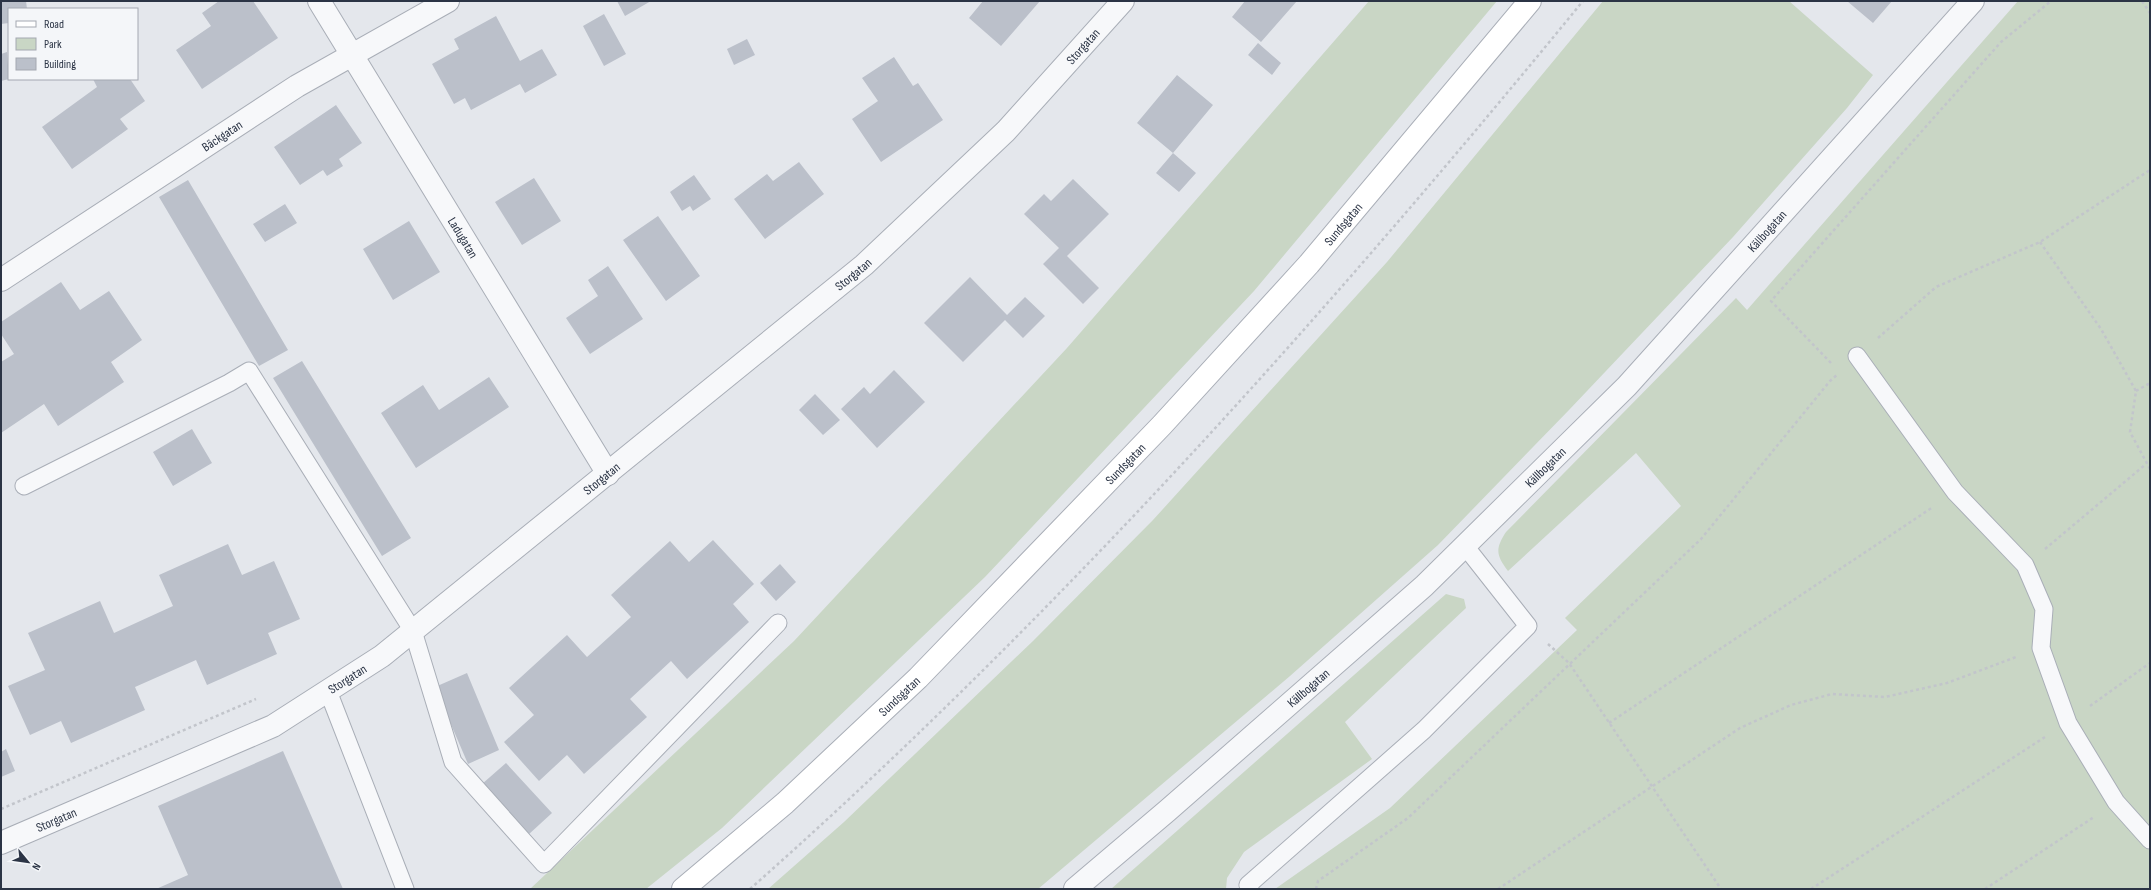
<svg xmlns="http://www.w3.org/2000/svg" width="2151" height="890" font-family="'Sofia Sans Condensed',sans-serif">
<rect width="100%" height="100%" fill="#e4e7ec"/>
<path fill="#c9d6c5" d="M 1369,1 L 1497,1 L 1254,291 L 985,577 L 722,828 L 646,889 L 530,889 L 794,641 L 1067,348 Z
M 1603,1 L 1789,1 L 1873,75 L 1847,108 L 1733,237 L 1569,410 L 1438,545 L 1290,676 L 1038,889 L 768,889 L 844,822 L 1033,641 L 1153,520 L 1387,262 Z
M 2018,1 L 2150,1 L 2150,889 L 1275,889 L 1390,808 L 1577,630 L 1565,618 L 1681,506 L 1636,453 L 1508,571 C 1496,555 1495,549 1506,532 L 1736,298 L 1747,310 Z
M 1446,594 L 1464,599 L 1466,608 L 1345,722 L 1372,759 L 1244,852 L 1227,878 L 1226,889 L 1111,889 Z"/>
<path fill="#bbc0ca" d="M 1,1 L 26,1 L 27,9 L 9,9 L 9,23 L 1,24 Z
M 219,1 L 253,1 L 278,38 L 202,89 L 176,50 L 211,26 L 202,13 Z
M 617,1 L 651,1 L 625,16 Z
M 983,1 L 1040,1 L 1001,46 L 969,18 Z
M 1245,1 L 1297,1 L 1261,42 L 1232,17 Z
M 1847,1 L 1892,1 L 1873,23 Z
M 604,14 L 626,54 L 604,66 L 583,26 Z
M 496,16 L 520,61 L 542,49 L 557,75 L 525,93 L 520,84 L 471,110 L 465,98 L 454,104 L 432,64 L 459,49 L 454,39 Z
M 747,39 L 755,55 L 734,65 L 727,49 Z
M 1258,43 L 1281,63 L 1272,75 L 1248,55 Z
M 7,52 L 9,79 L 1,81 L 1,54 Z
M 894,57 L 913,86 L 918,83 L 943,120 L 881,162 L 852,119 L 878,101 L 862,78 Z
M 1177,75 L 1213,105 L 1173,153 L 1137,123 Z
M 93,79 L 130,79 L 145,101 L 120,119 L 128,129 L 72,169 L 42,127 L 97,87 Z
M 336,105 L 362,143 L 339,159 L 343,166 L 327,176 L 323,170 L 300,185 L 274,147 Z
M 1173,153 L 1196,173 L 1179,192 L 1156,173 Z
M 799,162 L 824,194 L 765,239 L 734,199 L 767,174 L 773,181 Z
M 694,175 L 711,199 L 693,211 L 690,206 L 682,211 L 670,192 Z
M 534,178 L 561,221 L 522,245 L 495,202 Z
M 1073,179 L 1109,214 L 1067,256 L 1099,288 L 1083,304 L 1043,264 L 1059,248 L 1024,214 L 1044,194 L 1051,201 Z
M 188,180 L 288,350 L 259,366 L 159,197 Z
M 285,204 L 297,223 L 265,242 L 253,224 Z
M 658,216 L 700,276 L 666,301 L 623,240 Z
M 409,221 L 440,272 L 393,300 L 363,249 Z
M 608,266 L 643,319 L 590,354 L 566,318 L 598,296 L 588,280 Z
M 970,277 L 1007,315 L 1025,297 L 1045,316 L 1023,338 L 1005,320 L 963,362 L 924,323 Z
M 61,282 L 80,310 L 109,291 L 142,340 L 111,362 L 124,382 L 58,426 L 44,404 L 1,433 L 1,362 L 14,354 L 1,334 L 1,322 Z
M 302,361 L 411,538 L 382,556 L 273,378 Z
M 894,370 L 925,402 L 877,448 L 841,409 L 864,387 L 870,394 Z
M 489,377 L 509,407 L 416,468 L 381,413 L 423,385 L 439,410 Z
M 815,394 L 840,420 L 823,435 L 799,410 Z
M 192,429 L 212,463 L 173,486 L 153,452 Z
M 713,540 L 754,584 L 733,604 L 749,622 L 687,679 L 671,661 L 630,699 L 647,717 L 584,774 L 567,755 L 539,781 L 504,742 L 534,715 L 509,688 L 567,635 L 587,657 L 631,617 L 611,595 L 670,541 L 689,562 Z
M 228,544 L 242,575 L 274,561 L 300,619 L 268,633 L 277,654 L 207,685 L 196,660 L 135,687 L 145,710 L 71,743 L 61,721 L 30,735 L 8,686 L 45,670 L 28,633 L 100,601 L 114,633 L 173,606 L 159,575 Z
M 780,564 L 796,582 L 776,601 L 760,583 Z
M 467,673 L 499,750 L 468,764 L 435,687 Z
M 6,749 L 15,771 L 1,777 L 1,752 Z
M 283,751 L 343,889 L 156,889 L 188,875 L 158,806 Z
M 506,763 L 552,813 L 528,835 L 482,784 Z"/>
<g fill="none" stroke-linecap="round" stroke-linejoin="round">
<g stroke="#a9aeb7" stroke-width="19">
<path id="service" d="M 1857,356 L 1955,492 L 2025,565 L 2044,609 L 2041,648 L 2068,723 L 2116,802 L 2150,840
M 24,486 L 229,383 L 249,371 L 413,631 L 453,762 L 544,864 L 778,623
M 328,691 L 405,889
M 1250,889 L 1248,885 L 1424,730 L 1528,626 L 1465,546"/>
</g>
<g stroke="#a9aeb7" stroke-width="24">
<g id="minor">
<path id="s1" d="M 319,1 L 608,474"/>
<path id="s2" d="M 1,280 L 297,86 L 448,1"/>
<path id="s3" d="M 1,843 L 273,726 L 382,656 L 864,265 L 1006,131 L 1123,1"/>
<path id="s4" d="M 1075,889 L 1167,811 L 1424,586 L 1627,386 L 1973,1"/>
</g>
</g>
<g stroke="#a9aeb7" stroke-width="24">
<g id="secondary">
<path id="s5" d="M 683,889 L 785,803 L 918,678 L 1162,425 L 1309,264 L 1530,1"/>
</g>
</g>
<path stroke="#c2c5cb" stroke-width="2.5" stroke-dasharray="3 3" stroke-linecap="butt" d="M 2142,1 L 2150,13
M 2040,242 L 2101,329 L 2136,391 L 2130,432 L 2150,469
M 1878,338 L 1936,287 L 2040,242 L 2150,170
M 1831,363 L 1771,301 L 2001,42 L 2051,1
M 2136,391 L 2150,383
M 2045,549 L 2146,464
M 1548,644 L 1569,663 L 1721,889
M 2090,706 L 2150,663
M 1609,723 L 1933,507
M 1,809 L 256,699
M 750,889 C 1054,620 1326,315 1583,1
M 1316,889 L 1318,881 L 1408,818 L 1701,539 L 1830,381 L 1838,374
M 1498,889 L 1740,728 L 1791,705 L 1832,694 L 1885,697 L 1947,683 L 2016,657
M 1811,889 L 2045,737
M 1985,889 L 2094,817"/>
<use href="#service" stroke="#f7f8fa" stroke-width="17"/>
<use href="#minor" stroke="#f7f8fa" stroke-width="22"/>
<use href="#secondary" stroke="#fff" stroke-width="22"/>
</g>
<g text-anchor="middle" stroke-width="4" stroke-linejoin="round" paint-order="stroke">
<g font-size="13" fill="#2b3445" stroke="#f4f6f9">
<text dy="5" stroke="none"><textPath href="#s3" startOffset="1356">Storgatan</textPath></text>
<text dy="5" stroke="none"><textPath href="#s2" startOffset="264">Bäckgatan</textPath></text>
<text dy="5" stroke="none"><textPath href="#s5" startOffset="938">Sundsgatan</textPath></text>
<text dy="5" stroke="none"><textPath href="#s4" startOffset="956">Källbogatan</textPath></text>
<text dy="5" stroke="none"><textPath href="#s1" startOffset="277">Ladugatan</textPath></text>
<text dy="5" stroke="none"><textPath href="#s3" startOffset="1032">Storgatan</textPath></text>
<text dy="5" stroke="none"><textPath href="#s5" startOffset="614">Sundsgatan</textPath></text>
<text dy="5" stroke="none"><textPath href="#s4" startOffset="632">Källbogatan</textPath></text>
<text dy="5" stroke="none"><textPath href="#s3" startOffset="708">Storgatan</textPath></text>
<text dy="5" stroke="none"><textPath href="#s3" startOffset="384">Storgatan</textPath></text>
<text dy="5" stroke="none"><textPath href="#s4" startOffset="308">Källbogatan</textPath></text>
<text dy="5" stroke="none"><textPath href="#s5" startOffset="290">Sundsgatan</textPath></text>
<text dy="5" stroke="none"><textPath href="#s3" startOffset="60">Storgatan</textPath></text>
</g>
</g>
<rect width="2151" height="890" fill="none" stroke="#2b3445" stroke-width="4"/>
<rect x="8" y="8" width="130" height="72" fill="#f4f6f9" stroke="#a4a8b1"/>
<rect x="16" y="21" width="20" height="6" fill="#ffffff" stroke="#a4a8b1"/>
<text x="44" y="28" font-size="12" fill="#2b3445">Road</text>
<rect x="16" y="38" width="20" height="12" fill="#c9d6c5" stroke="#a4a8b1"/>
<text x="44" y="48" font-size="12" fill="#2b3445">Park</text>
<rect x="16" y="58" width="20" height="12" fill="#bbc0ca" stroke="#a4a8b1"/>
<text x="44" y="68" font-size="12" fill="#2b3445">Building</text>
<g transform="translate(28 862) rotate(119)" stroke="#f4f6f9" stroke-width="3" paint-order="stroke">
<path d="M0-3L7 15L0 10L-7 15Z" fill="#2b3445"/>
<text y="-6" font-size="11" font-weight="bold" text-anchor="middle" fill="#2b3445">N</text>
</g>
</svg>
